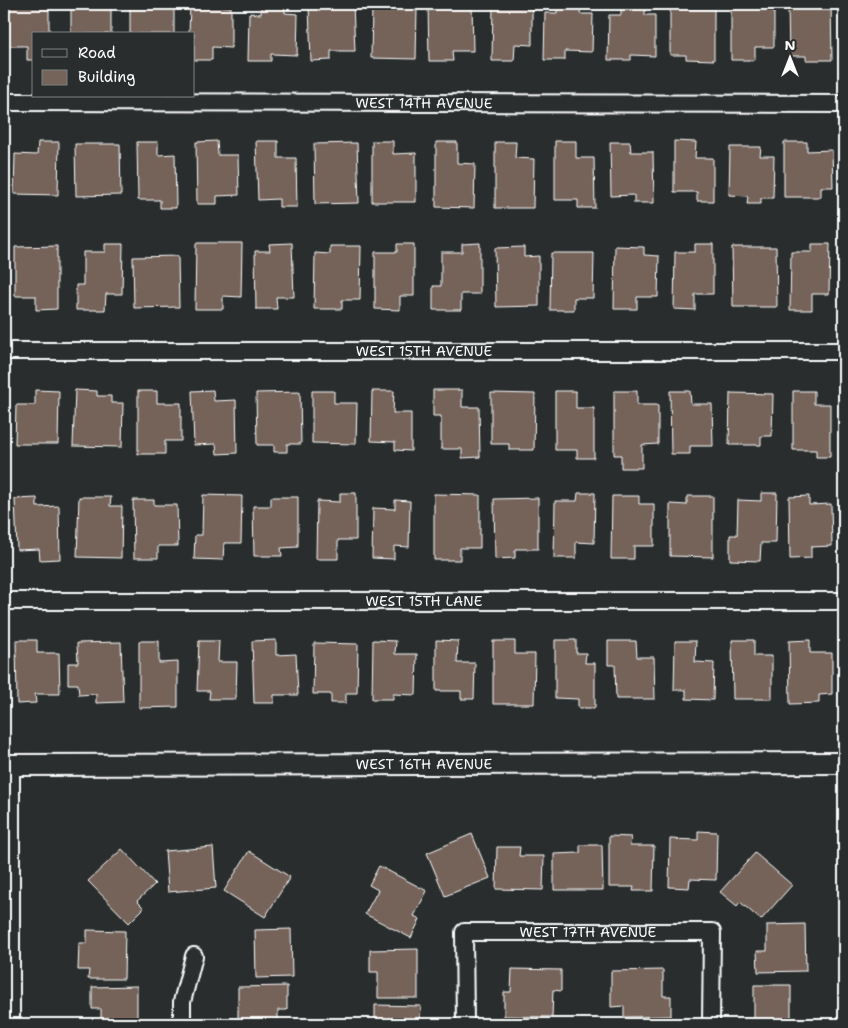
<svg xmlns="http://www.w3.org/2000/svg" width="848" height="1028" font-family="'Shantell Sans',sans-serif">
<rect width="100%" height="100%" fill="#2a2d2e"/>
<filter id="ink" filterUnits="userSpaceOnUse"><feTurbulence type="fractalNoise" baseFrequency=".02" numOctaves="2"/><feDisplacementMap in="SourceGraphic" scale="10" xChannelSelector="R" yChannelSelector="G"/><feConvolveMatrix kernelMatrix="1 2 1 2 8 2 1 2 1" color-interpolation-filters="sRGB"/></filter>
<g filter="url(#ink)">
<path fill="#74645a" stroke="#fff" d="M 6,4 L 49,4 L 49,34 L 34,34 L 34,60 L 27,60 L 27,46 L 7,46 Z
M 71,4 L 111,4 L 111,34 L 71,34 Z
M 153,4 L 174,4 L 174,34 L 130,34 L 130,8 L 153,7 Z
M 190,4 L 220,4 L 220,6 L 231,7 L 231,48 L 212,47 L 212,60 L 194,60 L 194,34 L 189,34 Z
M 333,4 L 353,4 L 355,51 L 331,51 L 331,60 L 311,61 L 309,7 L 333,7 Z
M 389,4 L 404,4 L 404,7 L 417,7 L 416,59 L 371,58 L 372,6 L 389,6 Z
M 428,4 L 472,4 L 473,51 L 452,51 L 453,61 L 429,61 Z
M 493,4 L 532,4 L 532,45 L 515,44 L 514,61 L 492,61 Z
M 731,4 L 774,4 L 774,47 L 755,47 L 755,60 L 731,60 Z
M 805,4 L 831,4 L 832,60 L 806,60 L 806,56 L 789,56 L 788,7 L 805,7 Z
M 557,5 L 581,5 L 580,14 L 593,14 L 592,52 L 565,51 L 565,60 L 544,60 L 545,13 L 557,13 Z
M 261,6 L 285,6 L 285,13 L 298,14 L 297,55 L 271,54 L 271,61 L 248,61 L 249,13 L 261,14 Z
M 621,6 L 645,6 L 645,15 L 655,15 L 655,56 L 631,55 L 631,60 L 608,60 L 609,15 L 621,15 Z
M 670,8 L 714,8 L 714,60 L 686,59 L 686,55 L 670,55 Z
M 217,141 L 218,155 L 238,155 L 239,195 L 217,196 L 217,204 L 197,204 L 196,142 Z
M 256,141 L 278,141 L 278,158 L 296,158 L 297,207 L 279,207 L 279,199 L 258,200 Z
M 372,141 L 393,141 L 393,154 L 416,153 L 416,202 L 372,202 Z
M 555,141 L 576,141 L 576,158 L 594,158 L 595,208 L 578,208 L 578,200 L 555,200 Z
M 674,141 L 696,142 L 695,158 L 713,158 L 713,201 L 697,201 L 697,192 L 674,192 Z
M 38,142 L 59,142 L 58,195 L 14,194 L 15,154 L 37,155 Z
M 137,142 L 158,142 L 158,155 L 175,154 L 176,208 L 160,208 L 160,200 L 138,200 Z
M 436,142 L 457,142 L 457,163 L 475,164 L 474,208 L 436,207 Z
M 495,142 L 516,142 L 515,158 L 534,159 L 533,208 L 495,208 Z
M 610,142 L 630,142 L 631,152 L 653,152 L 654,203 L 634,203 L 634,195 L 611,196 Z
M 784,142 L 807,142 L 807,151 L 832,150 L 833,187 L 821,187 L 821,197 L 784,197 Z
M 357,143 L 359,203 L 315,204 L 314,144 Z
M 75,144 L 120,144 L 121,195 L 76,196 Z
M 730,147 L 761,147 L 760,156 L 774,156 L 773,198 L 761,198 L 761,204 L 747,204 L 748,196 L 729,195 Z
M 196,243 L 242,243 L 241,297 L 223,296 L 223,309 L 195,309 Z
M 292,243 L 294,297 L 276,297 L 277,309 L 256,309 L 255,251 L 270,251 L 269,244 Z
M 480,243 L 480,294 L 461,294 L 461,310 L 433,310 L 433,286 L 441,286 L 441,252 L 462,252 L 462,244 Z
M 105,244 L 123,244 L 122,294 L 106,294 L 105,310 L 76,310 L 76,285 L 83,285 L 83,252 L 105,252 Z
M 397,244 L 414,244 L 414,296 L 400,296 L 400,310 L 375,309 L 375,252 L 397,252 Z
M 695,244 L 713,244 L 713,294 L 695,294 L 695,310 L 674,309 L 675,252 L 695,252 Z
M 812,244 L 830,244 L 829,294 L 812,294 L 812,310 L 790,310 L 791,252 L 812,252 Z
M 57,246 L 57,309 L 36,310 L 36,296 L 15,296 L 15,247 Z
M 330,246 L 361,246 L 360,300 L 342,300 L 342,309 L 314,309 L 315,253 L 330,254 Z
M 615,246 L 644,247 L 644,255 L 659,256 L 658,297 L 637,297 L 637,309 L 614,309 Z
M 524,247 L 524,257 L 539,256 L 539,306 L 496,307 L 495,248 Z
M 732,247 L 776,247 L 777,307 L 733,307 Z
M 551,253 L 594,253 L 593,298 L 574,298 L 574,310 L 550,310 Z
M 178,256 L 179,307 L 134,308 L 133,257 Z
M 35,390 L 59,391 L 58,444 L 15,444 L 16,405 L 35,405 Z
M 75,390 L 97,391 L 97,396 L 111,396 L 111,403 L 123,403 L 122,447 L 73,446 Z
M 213,390 L 214,401 L 236,400 L 237,453 L 217,454 L 216,444 L 194,445 L 192,391 Z
M 433,390 L 462,390 L 462,407 L 479,407 L 480,457 L 462,458 L 462,449 L 441,449 L 441,416 L 433,416 Z
M 138,391 L 157,391 L 157,403 L 181,403 L 181,441 L 165,441 L 165,454 L 138,454 Z
M 312,391 L 334,391 L 334,403 L 357,403 L 356,444 L 312,443 Z
M 372,391 L 394,391 L 393,413 L 411,413 L 411,451 L 395,450 L 395,442 L 371,441 Z
M 555,391 L 576,391 L 576,408 L 594,408 L 594,458 L 577,458 L 577,450 L 555,450 Z
M 614,391 L 637,391 L 637,405 L 658,405 L 658,444 L 642,445 L 642,468 L 621,468 L 621,455 L 614,455 Z
M 670,391 L 690,391 L 691,404 L 712,404 L 713,446 L 690,446 L 690,454 L 671,454 Z
M 793,391 L 814,391 L 814,404 L 830,404 L 830,457 L 816,457 L 816,450 L 793,450 Z
M 300,392 L 301,444 L 287,444 L 287,452 L 274,452 L 274,445 L 257,445 L 256,393 Z
M 491,393 L 535,394 L 534,450 L 509,450 L 509,444 L 491,444 Z
M 730,393 L 773,394 L 772,436 L 761,436 L 761,445 L 729,445 Z
M 340,493 L 356,493 L 356,540 L 338,540 L 338,559 L 316,559 L 317,501 L 340,502 Z
M 578,493 L 595,493 L 594,543 L 576,542 L 576,558 L 554,558 L 555,501 L 577,501 Z
M 761,493 L 777,493 L 776,543 L 761,543 L 760,561 L 730,560 L 730,535 L 737,535 L 738,500 L 761,501 Z
M 434,494 L 480,495 L 480,548 L 460,548 L 460,560 L 434,560 Z
M 203,495 L 242,496 L 241,543 L 224,543 L 223,560 L 194,559 L 195,535 L 202,535 Z
M 612,496 L 639,496 L 639,504 L 654,504 L 654,546 L 634,546 L 634,559 L 611,559 Z
M 687,496 L 713,496 L 713,557 L 670,556 L 670,504 L 687,505 Z
M 809,496 L 809,505 L 831,504 L 832,546 L 811,547 L 811,558 L 790,559 L 789,497 Z
M 79,497 L 111,497 L 110,506 L 122,506 L 121,558 L 77,557 Z
M 271,497 L 298,497 L 298,547 L 281,548 L 282,556 L 254,556 L 253,506 L 271,506 Z
M 37,498 L 37,507 L 59,506 L 60,559 L 40,560 L 39,549 L 17,550 L 15,499 Z
M 538,498 L 538,549 L 515,549 L 515,558 L 495,559 L 494,499 Z
M 133,500 L 154,500 L 154,505 L 177,505 L 178,546 L 158,546 L 158,558 L 134,558 Z
M 395,500 L 410,501 L 409,547 L 394,546 L 394,559 L 372,558 L 373,508 L 395,509 Z
M 16,640 L 37,640 L 37,653 L 59,653 L 60,694 L 35,694 L 36,703 L 17,704 Z
M 276,640 L 276,655 L 296,654 L 298,695 L 274,695 L 274,703 L 254,703 L 252,641 Z
M 373,640 L 396,641 L 395,654 L 417,654 L 416,695 L 393,694 L 393,699 L 372,699 Z
M 436,640 L 458,641 L 457,663 L 475,663 L 474,699 L 461,699 L 461,691 L 436,691 Z
M 555,640 L 576,640 L 576,653 L 586,653 L 585,663 L 595,663 L 595,708 L 578,708 L 578,699 L 555,698 Z
M 732,640 L 754,640 L 754,656 L 772,656 L 772,699 L 733,699 Z
M 810,640 L 810,653 L 832,653 L 832,694 L 819,695 L 819,703 L 790,704 L 789,641 Z
M 139,641 L 159,641 L 159,663 L 178,662 L 178,707 L 139,708 Z
M 199,641 L 219,641 L 218,662 L 237,662 L 236,699 L 209,699 L 210,691 L 197,691 Z
M 493,641 L 515,641 L 515,654 L 535,654 L 534,704 L 493,704 Z
M 608,641 L 636,641 L 637,657 L 654,657 L 655,699 L 616,699 L 615,665 L 608,665 Z
M 675,641 L 696,641 L 695,662 L 714,663 L 713,700 L 686,699 L 686,690 L 674,690 Z
M 121,642 L 123,702 L 96,703 L 96,694 L 79,695 L 78,684 L 68,684 L 68,663 L 78,663 L 77,643 Z
M 314,643 L 358,644 L 357,693 L 346,693 L 346,703 L 331,703 L 331,694 L 313,694 Z
M 698,831 L 717,832 L 716,880 L 690,879 L 689,888 L 669,887 L 670,839 L 698,840 Z
M 472,834 L 490,878 L 445,896 L 427,853 Z
M 609,836 L 631,837 L 630,846 L 654,846 L 653,891 L 633,891 L 634,887 L 609,887 Z
M 580,845 L 602,845 L 603,890 L 554,890 L 554,854 L 580,853 Z
M 213,847 L 216,888 L 168,892 L 165,851 Z
M 497,847 L 520,847 L 519,856 L 544,856 L 543,890 L 496,889 Z
M 122,849 L 155,884 L 137,901 L 144,908 L 129,923 L 88,881 Z
M 249,851 L 290,877 L 265,917 L 224,891 Z
M 755,853 L 792,885 L 761,920 L 740,902 L 737,906 L 720,892 Z
M 379,866 L 427,891 L 414,916 L 420,919 L 411,938 L 365,914 L 378,890 L 369,885 Z
M 805,924 L 806,971 L 758,972 L 757,951 L 767,951 L 767,925 Z
M 291,929 L 292,977 L 256,978 L 255,930 Z
M 87,930 L 125,931 L 124,979 L 88,979 L 89,970 L 78,970 L 79,943 L 87,943 Z
M 418,949 L 418,998 L 378,998 L 378,972 L 370,972 L 370,950 Z
M 512,969 L 561,970 L 561,991 L 553,990 L 552,1017 L 504,1016 L 504,992 L 511,992 Z
M 663,970 L 663,996 L 671,996 L 671,1016 L 624,1017 L 624,1006 L 611,1007 L 611,971 Z
M 754,985 L 791,985 L 791,1024 L 754,1024 Z
M 137,986 L 137,1024 L 101,1024 L 101,1009 L 92,1009 L 92,987 Z
M 287,986 L 287,1010 L 278,1010 L 278,1024 L 238,1024 L 238,987 Z
M 375,1005 L 421,1006 L 420,1024 L 375,1024 Z
M 505,1023 L 540,1023 L 540,1024 L 505,1024 Z
M 671,1023 L 671,1024 L 622,1024 Z"/>
<g fill="none" stroke-linecap="round" stroke-linejoin="round">
<g stroke="#fff" stroke-width="20">
<g id="minor">
<path id="s1" d="M 4,102 L 844,104"/>
<path id="s2" d="M 4,351 L 844,351"/>
<path id="s3" d="M 4,601 L 844,601"/>
<path d="M 11,1024 L 11,765"/>
<path d="M 182,1024 L 182,1002 L 194,956"/>
<path id="s4" d="M 465,1024 L 464,932 L 712,932 L 711,1024"/>
</g>
</g>
<g stroke="#fff" stroke-width="24">
<g id="tertiary">
<path id="s5" d="M 4,765 L 844,763"/>
</g>
</g>
<use href="#minor" stroke="#2a2d2e" stroke-width="16"/>
<use href="#tertiary" stroke="#2a2d2e" stroke-width="20"/>
</g>
</g>
<g text-anchor="middle" stroke-width="4" stroke-linejoin="round" paint-order="stroke">
<g font-size="14" fill="#fff" stroke="#2a2d2e">
<text dy="5" stroke="none"><textPath href="#s1" startOffset="420">WEST 14TH AVENUE</textPath></text>
<text dy="5" stroke="none"><textPath href="#s2" startOffset="420">WEST 15TH AVENUE</textPath></text>
<text dy="5" stroke="none"><textPath href="#s3" startOffset="420">WEST 15TH LANE</textPath></text>
<text dy="5" stroke="none"><textPath href="#s5" startOffset="420">WEST 16TH AVENUE</textPath></text>
<text dy="5" stroke="none"><textPath href="#s4" startOffset="216">WEST 17TH AVENUE</textPath></text>
</g>
</g>
<rect width="848" height="1028" fill="none" stroke="#2a2d2e" stroke-width="20"/>
<rect x="10" y="10" width="828" height="1008" fill="none" stroke="#fff" stroke-width="2" filter="url(#ink)"/>
<rect x="32" y="32" width="162" height="65" fill="#2a2d2e" stroke="#7f8182"/>
<rect x="42" y="49" width="25" height="8" fill="#2a2d2e" stroke="#7f8182"/>
<text x="78" y="58" font-size="15" fill="#ffffff">Road</text>
<rect x="42" y="70" width="25" height="15" fill="#74645a" stroke="#7f8182"/>
<text x="78" y="82" font-size="15" fill="#ffffff">Building</text>
<g transform="translate(790 58)" stroke="#2a2d2e" stroke-width="4" paint-order="stroke">
<path d="M0-4L9 19L0 12L-9 19Z" fill="#ffffff"/>
<text y="-8" font-size="14" font-weight="bold" text-anchor="middle" fill="#ffffff">N</text>
</g>
</svg>
